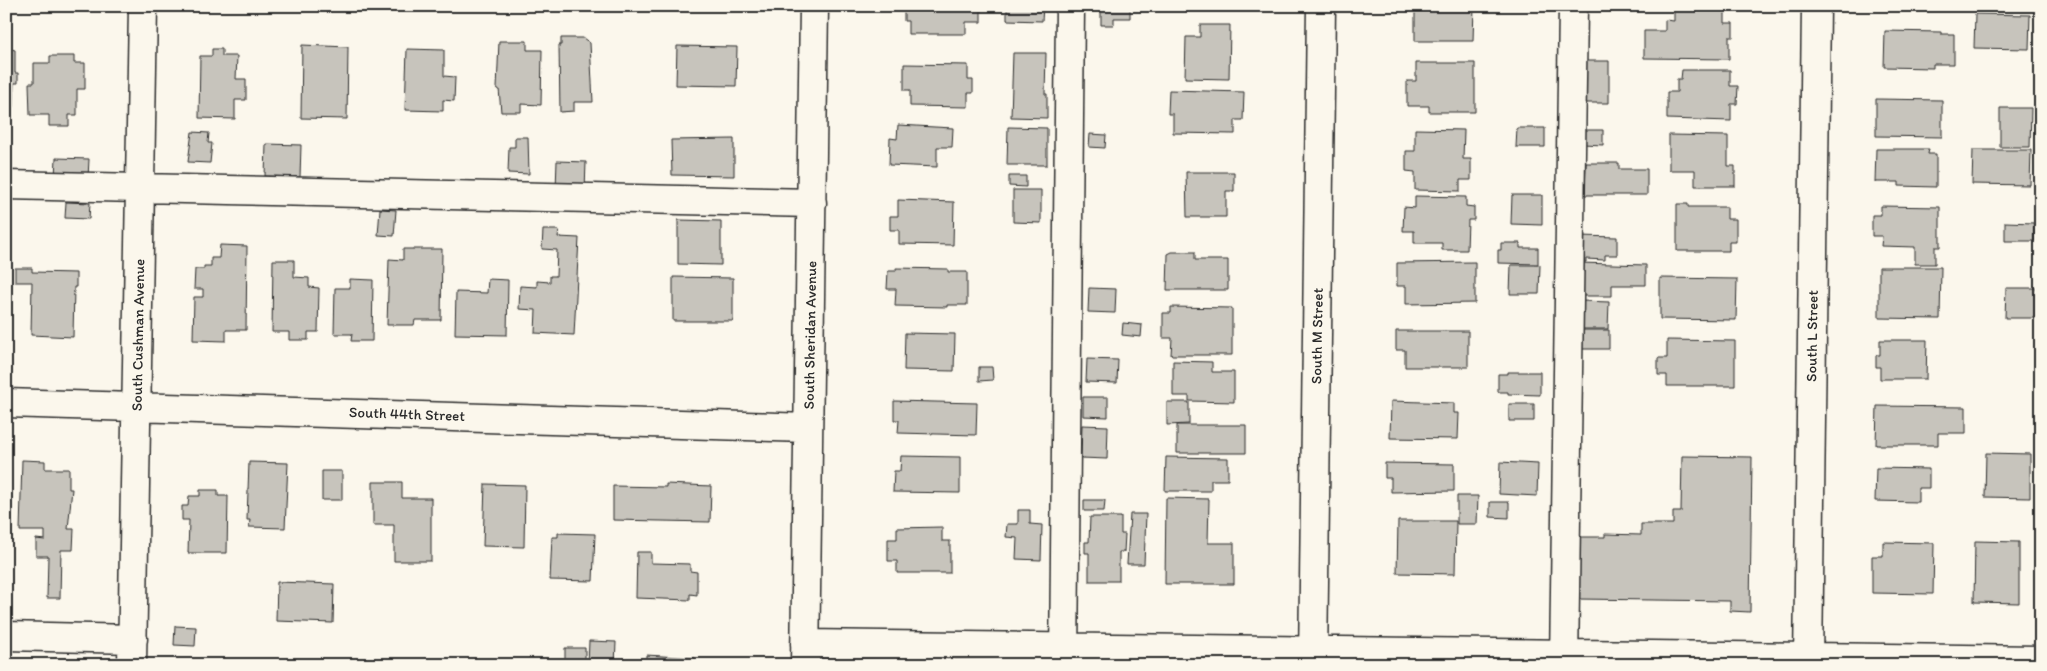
<svg xmlns="http://www.w3.org/2000/svg" width="2047" height="671" font-family="Itim,sans-serif">
<rect width="100%" height="100%" fill="#fbf7ec"/>
<filter id="ink" filterUnits="userSpaceOnUse"><feTurbulence type="fractalNoise" baseFrequency=".02" numOctaves="2"/><feDisplacementMap in="SourceGraphic" scale="10" xChannelSelector="R" yChannelSelector="G"/><feConvolveMatrix kernelMatrix="1 2 1 2 8 2 1 2 1" color-interpolation-filters="sRGB"/></filter>
<g filter="url(#ink)">
<path fill="#c7c4bc" stroke="#2b2b2b" d="M 909,6 L 968,6 L 968,8 L 981,8 L 981,22 L 966,22 L 966,34 L 908,34 L 908,21 L 904,21 L 904,8 L 909,8 Z
M 997,6 L 1043,6 L 1042,21 L 1007,20 L 1007,7 Z
M 1101,6 L 1130,6 L 1130,18 L 1114,18 L 1114,25 L 1101,25 Z
M 1415,6 L 1474,6 L 1473,41 L 1415,41 Z
M 1674,8 L 1725,8 L 1725,23 L 1733,23 L 1733,37 L 1729,37 L 1729,59 L 1644,58 L 1644,31 L 1665,31 L 1665,20 L 1674,21 Z
M 1975,14 L 2030,15 L 2029,49 L 1974,48 Z
M 1200,25 L 1230,25 L 1229,79 L 1185,78 L 1186,37 L 1200,37 Z
M 1885,31 L 1941,32 L 1941,34 L 1954,34 L 1954,64 L 1933,64 L 1933,68 L 1884,67 Z
M 561,38 L 583,38 L 590,43 L 593,102 L 574,102 L 574,111 L 560,112 L 559,45 L 561,45 Z
M 499,41 L 527,41 L 527,50 L 542,50 L 541,105 L 521,104 L 521,112 L 501,112 L 499,89 L 497,89 Z
M 6,45 L 11,46 L 11,49 L 15,50 L 15,73 L 18,73 L 18,83 L 14,83 L 13,107 L 6,107 Z
M 302,45 L 348,47 L 347,119 L 301,118 Z
M 677,46 L 737,47 L 736,86 L 676,85 Z
M 212,49 L 222,49 L 222,56 L 237,56 L 236,79 L 246,79 L 246,100 L 235,100 L 235,119 L 199,118 L 200,56 L 212,56 Z
M 407,49 L 444,50 L 444,76 L 455,77 L 454,101 L 443,100 L 443,111 L 405,110 Z
M 1013,53 L 1046,53 L 1045,94 L 1047,94 L 1047,118 L 1011,117 Z
M 50,56 L 74,56 L 74,63 L 85,63 L 85,89 L 77,89 L 77,115 L 69,115 L 69,126 L 49,126 L 49,115 L 30,115 L 29,83 L 34,83 L 34,63 L 50,63 Z
M 1582,61 L 1609,61 L 1609,103 L 1582,103 Z
M 1416,63 L 1475,63 L 1475,112 L 1429,112 L 1429,106 L 1407,106 L 1407,81 L 1416,81 Z
M 904,64 L 968,65 L 968,80 L 973,80 L 973,93 L 968,93 L 968,107 L 910,106 L 910,90 L 904,90 Z
M 1682,70 L 1730,70 L 1730,86 L 1738,86 L 1737,104 L 1731,104 L 1731,121 L 1667,119 L 1667,92 L 1677,92 L 1677,79 L 1681,79 Z
M 1169,90 L 1244,92 L 1243,120 L 1235,120 L 1235,134 L 1173,133 L 1173,114 L 1168,114 Z
M 1876,99 L 1942,100 L 1942,137 L 1876,136 Z
M 2000,108 L 2031,108 L 2030,147 L 2000,147 Z
M 898,125 L 953,128 L 952,147 L 937,147 L 937,167 L 889,165 L 890,138 L 897,139 Z
M 1008,127 L 1047,128 L 1047,165 L 1007,165 Z
M 1517,128 L 1545,128 L 1545,147 L 1516,147 Z
M 1415,129 L 1464,130 L 1463,159 L 1471,159 L 1471,180 L 1460,180 L 1460,191 L 1415,190 L 1415,172 L 1406,171 L 1406,151 L 1415,151 Z
M 1583,130 L 1603,130 L 1603,145 L 1583,144 Z
M 192,132 L 209,133 L 208,143 L 212,143 L 210,163 L 188,162 Z
M 1090,134 L 1106,135 L 1105,148 L 1089,147 Z
M 1669,135 L 1728,136 L 1728,166 L 1735,166 L 1735,186 L 1695,186 L 1695,170 L 1669,170 Z
M 515,137 L 528,137 L 529,174 L 508,173 L 509,147 L 515,147 Z
M 734,139 L 734,176 L 672,175 L 671,140 Z
M 266,144 L 301,145 L 300,177 L 265,176 Z
M 1876,149 L 1929,149 L 1928,154 L 1936,154 L 1936,187 L 1899,186 L 1899,182 L 1875,182 Z
M 1973,150 L 2031,150 L 2030,185 L 1972,184 Z
M 56,158 L 89,159 L 88,178 L 55,177 Z
M 557,161 L 586,162 L 585,190 L 556,189 Z
M 1586,163 L 1619,163 L 1619,169 L 1647,169 L 1647,195 L 1585,195 Z
M 1186,172 L 1234,172 L 1234,191 L 1226,191 L 1226,217 L 1187,217 Z
M 1009,176 L 1026,176 L 1026,187 L 1009,186 Z
M 1013,190 L 1041,190 L 1041,223 L 1013,222 Z
M 1512,195 L 1542,195 L 1542,225 L 1511,224 Z
M 1415,196 L 1466,197 L 1466,206 L 1474,207 L 1474,220 L 1468,220 L 1467,250 L 1442,250 L 1442,243 L 1414,243 L 1414,231 L 1403,231 L 1404,207 L 1415,208 Z
M 898,200 L 954,202 L 953,245 L 899,244 L 899,230 L 890,230 L 890,216 L 898,216 Z
M 66,202 L 90,203 L 89,219 L 65,218 Z
M 1677,204 L 1688,204 L 1688,207 L 1727,207 L 1727,219 L 1736,219 L 1736,242 L 1729,242 L 1729,251 L 1677,251 Z
M 1881,206 L 1940,207 L 1940,247 L 1935,247 L 1935,264 L 1915,264 L 1915,247 L 1881,246 L 1882,236 L 1872,236 L 1872,215 L 1881,215 Z
M 380,209 L 396,210 L 394,236 L 378,235 Z
M 678,220 L 721,221 L 721,265 L 678,264 Z
M 2005,222 L 2034,223 L 2034,241 L 2005,241 Z
M 543,230 L 559,230 L 558,237 L 579,238 L 574,335 L 535,333 L 536,310 L 519,309 L 520,286 L 537,287 L 537,281 L 550,282 L 550,276 L 556,276 L 557,250 L 542,249 Z
M 1579,236 L 1617,237 L 1617,255 L 1605,255 L 1605,260 L 1586,259 L 1586,262 L 1579,262 Z
M 1501,243 L 1520,243 L 1520,248 L 1538,248 L 1538,264 L 1498,263 L 1498,250 L 1501,250 Z
M 220,245 L 247,246 L 246,330 L 226,330 L 226,341 L 193,340 L 194,297 L 203,297 L 203,289 L 194,289 L 195,269 L 204,269 L 204,266 L 211,266 L 211,258 L 219,258 Z
M 403,249 L 442,249 L 441,320 L 415,320 L 414,325 L 387,325 L 389,259 L 403,260 Z
M 1172,252 L 1195,252 L 1195,260 L 1228,260 L 1228,290 L 1167,290 L 1168,254 Z
M 273,260 L 294,260 L 294,277 L 309,278 L 309,287 L 319,288 L 318,332 L 308,332 L 308,340 L 289,340 L 289,332 L 272,332 Z
M 1475,262 L 1475,303 L 1406,304 L 1406,286 L 1397,286 L 1397,263 Z
M 1580,263 L 1646,265 L 1646,285 L 1612,285 L 1612,296 L 1579,296 Z
M 1511,265 L 1540,265 L 1539,294 L 1510,294 Z
M 1879,267 L 1941,267 L 1940,319 L 1879,318 Z
M 15,268 L 32,268 L 32,272 L 76,273 L 76,287 L 74,287 L 73,337 L 31,335 L 32,282 L 15,282 Z
M 896,268 L 948,269 L 948,272 L 967,272 L 967,305 L 947,305 L 947,307 L 895,306 L 896,289 L 887,289 L 888,271 L 896,271 Z
M 673,277 L 733,278 L 733,321 L 673,321 Z
M 1660,278 L 1737,279 L 1736,320 L 1660,319 Z
M 350,279 L 373,280 L 372,341 L 351,341 L 352,334 L 334,334 L 335,288 L 350,288 Z
M 488,279 L 508,280 L 507,335 L 455,334 L 456,292 L 487,293 Z
M 1089,288 L 1116,289 L 1115,313 L 1088,312 Z
M 2006,288 L 2037,288 L 2036,318 L 2005,318 Z
M 1582,301 L 1609,302 L 1608,329 L 1581,329 Z
M 1171,307 L 1232,308 L 1232,355 L 1171,355 L 1172,338 L 1163,338 L 1163,313 L 1171,313 Z
M 1123,323 L 1142,325 L 1141,337 L 1122,335 Z
M 1578,330 L 1609,330 L 1609,349 L 1578,349 Z
M 1396,331 L 1468,331 L 1468,367 L 1405,367 L 1405,350 L 1396,350 Z
M 905,333 L 955,334 L 954,371 L 904,370 Z
M 1667,340 L 1735,341 L 1735,386 L 1667,386 L 1667,375 L 1658,375 L 1658,358 L 1667,358 Z
M 1880,340 L 1927,340 L 1926,379 L 1880,379 L 1880,367 L 1876,367 L 1876,355 L 1880,355 Z
M 1087,359 L 1118,360 L 1117,383 L 1086,382 Z
M 1173,361 L 1212,362 L 1212,372 L 1234,372 L 1234,402 L 1189,401 L 1189,396 L 1173,396 Z
M 979,367 L 992,367 L 993,380 L 979,381 Z
M 1508,372 L 1540,372 L 1540,395 L 1508,394 L 1508,392 L 1498,392 L 1498,374 L 1508,374 Z
M 1083,397 L 1108,397 L 1108,417 L 1083,416 Z
M 894,401 L 977,403 L 976,435 L 898,433 L 899,420 L 894,420 Z
M 1391,401 L 1454,403 L 1454,413 L 1459,413 L 1458,439 L 1390,438 Z
M 1167,402 L 1189,402 L 1189,424 L 1167,425 Z
M 1509,404 L 1534,404 L 1534,421 L 1509,421 Z
M 1877,406 L 1966,407 L 1966,433 L 1938,433 L 1938,445 L 1876,445 Z
M 1082,425 L 1108,426 L 1107,459 L 1081,458 Z
M 1177,425 L 1246,425 L 1246,453 L 1177,453 Z
M 1986,453 L 2030,454 L 2030,498 L 1985,497 Z
M 901,456 L 960,457 L 960,493 L 893,492 L 894,471 L 900,471 Z
M 1682,456 L 1752,457 L 1750,612 L 1730,611 L 1730,601 L 1578,599 L 1578,537 L 1605,537 L 1605,534 L 1641,535 L 1641,524 L 1673,524 L 1673,512 L 1681,512 Z
M 1166,457 L 1228,458 L 1228,480 L 1211,480 L 1211,491 L 1165,491 Z
M 22,460 L 45,461 L 45,469 L 69,469 L 69,489 L 72,489 L 68,529 L 74,529 L 73,550 L 61,550 L 60,598 L 47,598 L 48,556 L 36,556 L 36,539 L 45,540 L 45,531 L 20,531 Z
M 249,462 L 288,463 L 285,528 L 249,527 L 250,520 L 247,520 Z
M 1500,462 L 1538,464 L 1537,496 L 1499,494 Z
M 1385,463 L 1454,464 L 1454,491 L 1391,492 L 1391,478 L 1385,478 Z
M 1876,468 L 1929,469 L 1929,488 L 1918,488 L 1918,502 L 1875,501 Z
M 322,471 L 342,471 L 342,500 L 322,500 Z
M 373,482 L 402,482 L 402,498 L 431,498 L 431,561 L 394,561 L 394,525 L 373,525 Z
M 485,484 L 525,485 L 524,547 L 483,546 Z
M 666,484 L 711,486 L 710,522 L 613,520 L 613,486 L 666,487 Z
M 200,490 L 218,490 L 218,496 L 228,496 L 227,553 L 188,553 L 189,520 L 182,520 L 182,506 L 188,506 L 189,496 L 200,496 Z
M 1457,496 L 1478,496 L 1477,524 L 1457,524 Z
M 1166,498 L 1209,499 L 1208,543 L 1234,543 L 1234,584 L 1165,584 Z
M 1084,500 L 1105,500 L 1104,511 L 1084,511 Z
M 1490,502 L 1509,502 L 1509,518 L 1490,517 Z
M 1018,510 L 1030,510 L 1030,524 L 1042,525 L 1041,560 L 1016,559 L 1017,538 L 1006,537 L 1007,524 L 1018,524 Z
M 1130,514 L 1146,514 L 1144,564 L 1127,564 Z
M 1090,517 L 1121,517 L 1121,534 L 1125,534 L 1124,552 L 1119,552 L 1119,581 L 1089,581 L 1089,553 L 1085,553 L 1085,542 L 1089,542 Z
M 1398,521 L 1456,521 L 1455,574 L 1397,573 Z
M 942,527 L 942,541 L 950,541 L 950,573 L 897,573 L 897,561 L 888,561 L 888,539 L 897,539 L 897,528 Z
M 558,533 L 595,534 L 593,581 L 550,580 L 552,537 L 558,537 Z
M 1975,541 L 2019,542 L 2019,603 L 1974,602 Z
M 1883,542 L 1934,543 L 1933,594 L 1872,593 L 1872,556 L 1883,556 Z
M 637,552 L 651,552 L 651,563 L 690,564 L 690,571 L 697,572 L 697,595 L 690,594 L 690,600 L 636,598 Z
M 277,582 L 334,584 L 333,623 L 276,621 Z
M 175,626 L 196,627 L 195,646 L 174,645 Z
M 589,641 L 616,642 L 615,665 L 588,665 Z
M 565,648 L 585,648 L 585,665 L 565,665 Z
M 646,655 L 695,658 L 694,665 L 646,665 Z"/>
<g fill="none" stroke-linecap="round" stroke-linejoin="round">
<g stroke="#2b2b2b" stroke-width="31">
<path id="minor" d="M 6,185 L 812,203
M 6,403 L 808,428
M 6,636 L 133,639
M 805,644 L 2041,660
M 132,665 L 143,6
M 805,665 L 814,6
M 1064,665 L 1070,6
M 1313,665 L 1321,6
M 1564,665 L 1573,6
M 1808,665 L 1816,6"/>
</g>
<use href="#minor" stroke="#fbf7ec" stroke-width="28"/>
</g>
</g>
<g text-anchor="middle" stroke-width="4.5" stroke-linejoin="round" paint-order="stroke">
<g font-size="15" fill="#2b2b2b" stroke="#fbf7ec">
<text transform="translate(138 335) rotate(-89)" y="5">South Cushman Avenue</text>
<text transform="translate(810 335) rotate(-89)" y="5">South Sheridan Avenue</text>
<text transform="translate(1317 336) rotate(-89)" y="5">South M Street</text>
<text transform="translate(1812 336) rotate(-89)" y="5">South L Street</text>
<text transform="translate(407 414) rotate(2)" y="5">South 44th Street</text>
</g>
</g>
<rect width="2047" height="671" fill="none" stroke="#fbf7ec" stroke-width="25"/>
<rect x="12" y="12" width="2022" height="646" fill="none" stroke="#2b2b2b" stroke-width="2" filter="url(#ink)"/>
</svg>
